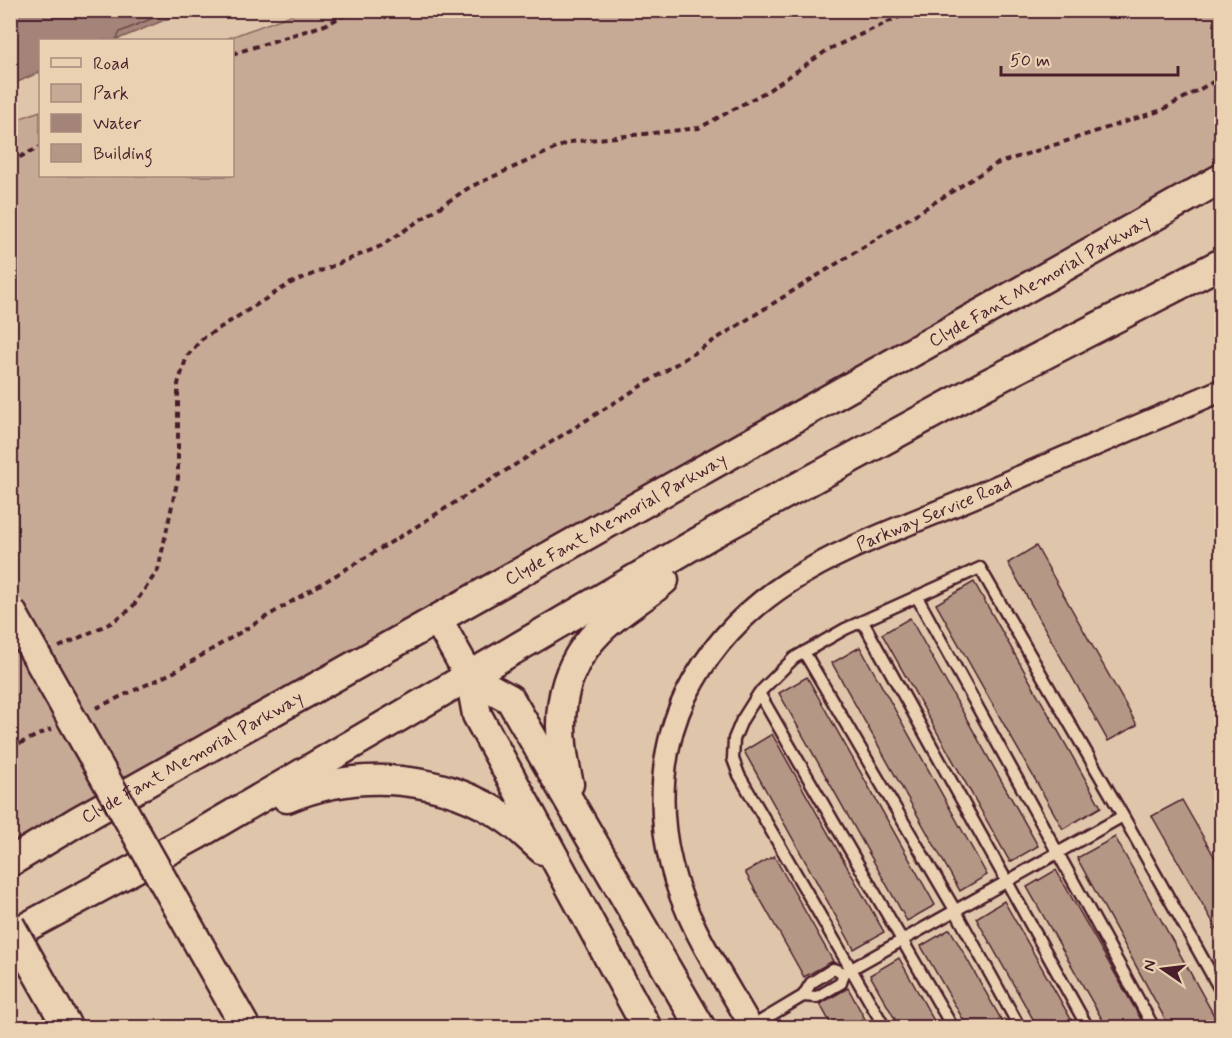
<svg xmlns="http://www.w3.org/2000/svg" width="1232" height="1038" font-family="Mynerve,sans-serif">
<rect width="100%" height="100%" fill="#dfc6aa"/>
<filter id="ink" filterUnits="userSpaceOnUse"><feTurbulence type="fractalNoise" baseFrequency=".0167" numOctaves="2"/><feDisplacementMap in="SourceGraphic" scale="12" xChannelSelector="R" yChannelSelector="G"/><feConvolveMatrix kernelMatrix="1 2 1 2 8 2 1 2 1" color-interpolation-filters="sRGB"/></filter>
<g filter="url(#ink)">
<path fill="#c7aa95" stroke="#886460" stroke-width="1.5" d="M 302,11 L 1221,11 L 1221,163 L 11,848 L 10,122 L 40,111 L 40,176 L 232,176 L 232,40 L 223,40 Z"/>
<path fill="#a48478" stroke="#805c59" stroke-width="1.5" d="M 11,10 L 187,10 L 187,11 L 116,40 L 40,40 L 40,72 L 11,85 Z"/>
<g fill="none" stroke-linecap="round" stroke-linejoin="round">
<path stroke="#6e474a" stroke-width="1.5" d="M 116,40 L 120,32 L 172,10"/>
</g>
<path fill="#b59786" stroke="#4a1f2b" stroke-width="1.5" d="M 1036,546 L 1137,725 L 1108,741 L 1008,563 Z
M 974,582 L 1101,807 L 1063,829 L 936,604 Z
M 910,618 L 1038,846 L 1010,862 L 882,634 Z
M 860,647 L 987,875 L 960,891 L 832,663 Z
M 807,677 L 935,905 L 907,921 L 779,693 Z
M 772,734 L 884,932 L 854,949 L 744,751 Z
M 1182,800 L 1222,870 L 1222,938 L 1152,816 Z
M 1115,837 L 1221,1028 L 1170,1028 L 1077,858 Z
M 774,856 L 833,961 L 804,977 L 745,872 Z
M 1056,870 L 1146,1028 L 1107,1028 L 1027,887 Z
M 1004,901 L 1076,1028 L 1038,1028 L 976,918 Z
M 950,929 L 1006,1028 L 968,1028 L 921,946 Z
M 899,958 L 938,1028 L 900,1028 L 870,975 Z
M 848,988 L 870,1028 L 833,1028 L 820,1004 Z"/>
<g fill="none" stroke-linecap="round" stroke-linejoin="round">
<g stroke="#4a1f2b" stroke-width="15">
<path id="service" d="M 917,597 L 1154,1028
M 863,622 L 1088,1028
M 804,652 L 955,910 L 1020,1028
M 759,693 L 953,1028
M 844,973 L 1123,816
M 751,1027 L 803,996 L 811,983 L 833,969 L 844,973 L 841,983 L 817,997 L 803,996
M 885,1028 L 739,775 L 733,759 L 734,739 L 742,720 L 759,693 L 794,658 L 845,629 L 980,568 L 1123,816 L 1222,993"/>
</g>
<g stroke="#4a1f2b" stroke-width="26">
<g id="minor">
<path id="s1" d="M 752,1028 C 722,975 685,923 671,864 C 657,808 661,746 686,695 C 744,577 859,546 971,498 C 1055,462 1138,426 1222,390"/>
</g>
</g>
<g stroke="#4a1f2b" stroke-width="33">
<g id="secondary">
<path d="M 438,620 L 470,677 L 477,715 L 647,1028"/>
<path d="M 470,677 L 510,699 L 701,1028"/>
<path d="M 569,784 C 555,728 556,674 599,631 C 618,611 644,598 664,580"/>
<path d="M 287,798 C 359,768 444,775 508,820 C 520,828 531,840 543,850"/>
<path id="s2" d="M 10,862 L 78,821 L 1222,178"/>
<path d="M 10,936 L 197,835 L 710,535 L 987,384 L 1222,263"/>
</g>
</g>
<path stroke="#4a1f2b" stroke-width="4" stroke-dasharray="6 4.5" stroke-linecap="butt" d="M 232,54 L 325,25 L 355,10
M 10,162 L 40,147
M 59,647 L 111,623 L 131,609 L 158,570 L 178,478 L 178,384 L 187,356 L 202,339 L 291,283 L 381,246 L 470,187 L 570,142 L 699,128 L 769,90 L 829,49 L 914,10
M 96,708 L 174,672 L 398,538 L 996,164 L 1162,110 L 1222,77
M 10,748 L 51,729"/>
<use href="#service" stroke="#e9d1b2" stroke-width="10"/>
<use href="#minor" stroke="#e9d1b2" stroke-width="21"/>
<use href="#secondary" stroke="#e9d1b2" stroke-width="28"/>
<g stroke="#4a1f2b" stroke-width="33" stroke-linecap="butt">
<path id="secondary-bridge" d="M 10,609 L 246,1028
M 10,925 L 68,1028"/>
</g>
<use href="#secondary-bridge" stroke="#e9d1b2" stroke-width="28"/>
</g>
</g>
<g text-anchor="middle" stroke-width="5" stroke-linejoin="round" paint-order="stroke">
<g font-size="18" fill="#4a1f2b" stroke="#e9d1b2">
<text dy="6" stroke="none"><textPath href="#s2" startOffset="1182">Clyde Fant Memorial Parkway</textPath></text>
<text dy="6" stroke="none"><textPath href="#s1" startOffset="672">Parkway Service Road</textPath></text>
<text dy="6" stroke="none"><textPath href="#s2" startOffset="696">Clyde Fant Memorial Parkway</textPath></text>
<text dy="6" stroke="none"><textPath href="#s2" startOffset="210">Clyde Fant Memorial Parkway</textPath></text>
</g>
</g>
<rect width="1232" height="1038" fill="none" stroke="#e9d1b2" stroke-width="36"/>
<rect x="18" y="18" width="1196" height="1002" fill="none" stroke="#4a1f2b" stroke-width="2" filter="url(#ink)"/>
<rect x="39" y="39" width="195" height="138" fill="#e9d1b2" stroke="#a98a7c" stroke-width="1.5"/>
<rect x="51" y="58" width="30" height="9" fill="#e9d1b2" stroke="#a98a7c" stroke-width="1.5"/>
<text x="93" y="69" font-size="18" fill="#4a1f2b">Road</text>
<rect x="51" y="84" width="30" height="18" fill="#c7aa95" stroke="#a98a7c" stroke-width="1.5"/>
<text x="93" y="99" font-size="18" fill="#4a1f2b">Park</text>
<rect x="51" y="114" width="30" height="18" fill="#a48478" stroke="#a98a7c" stroke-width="1.5"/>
<text x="93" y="129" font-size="18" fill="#4a1f2b">Water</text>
<rect x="51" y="144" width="30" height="18" fill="#b59786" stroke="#a98a7c" stroke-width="1.5"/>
<text x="93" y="159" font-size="18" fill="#4a1f2b">Building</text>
<g transform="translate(1163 969) rotate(284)" stroke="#e9d1b2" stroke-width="4.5" paint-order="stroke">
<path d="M0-4.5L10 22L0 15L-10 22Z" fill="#4a1f2b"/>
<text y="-9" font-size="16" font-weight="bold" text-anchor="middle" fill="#4a1f2b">N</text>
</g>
<path d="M1001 66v9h177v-9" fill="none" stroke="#4a1f2b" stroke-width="3"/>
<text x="1010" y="66" font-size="18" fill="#4a1f2b" stroke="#e9d1b2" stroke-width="4.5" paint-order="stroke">50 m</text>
</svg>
